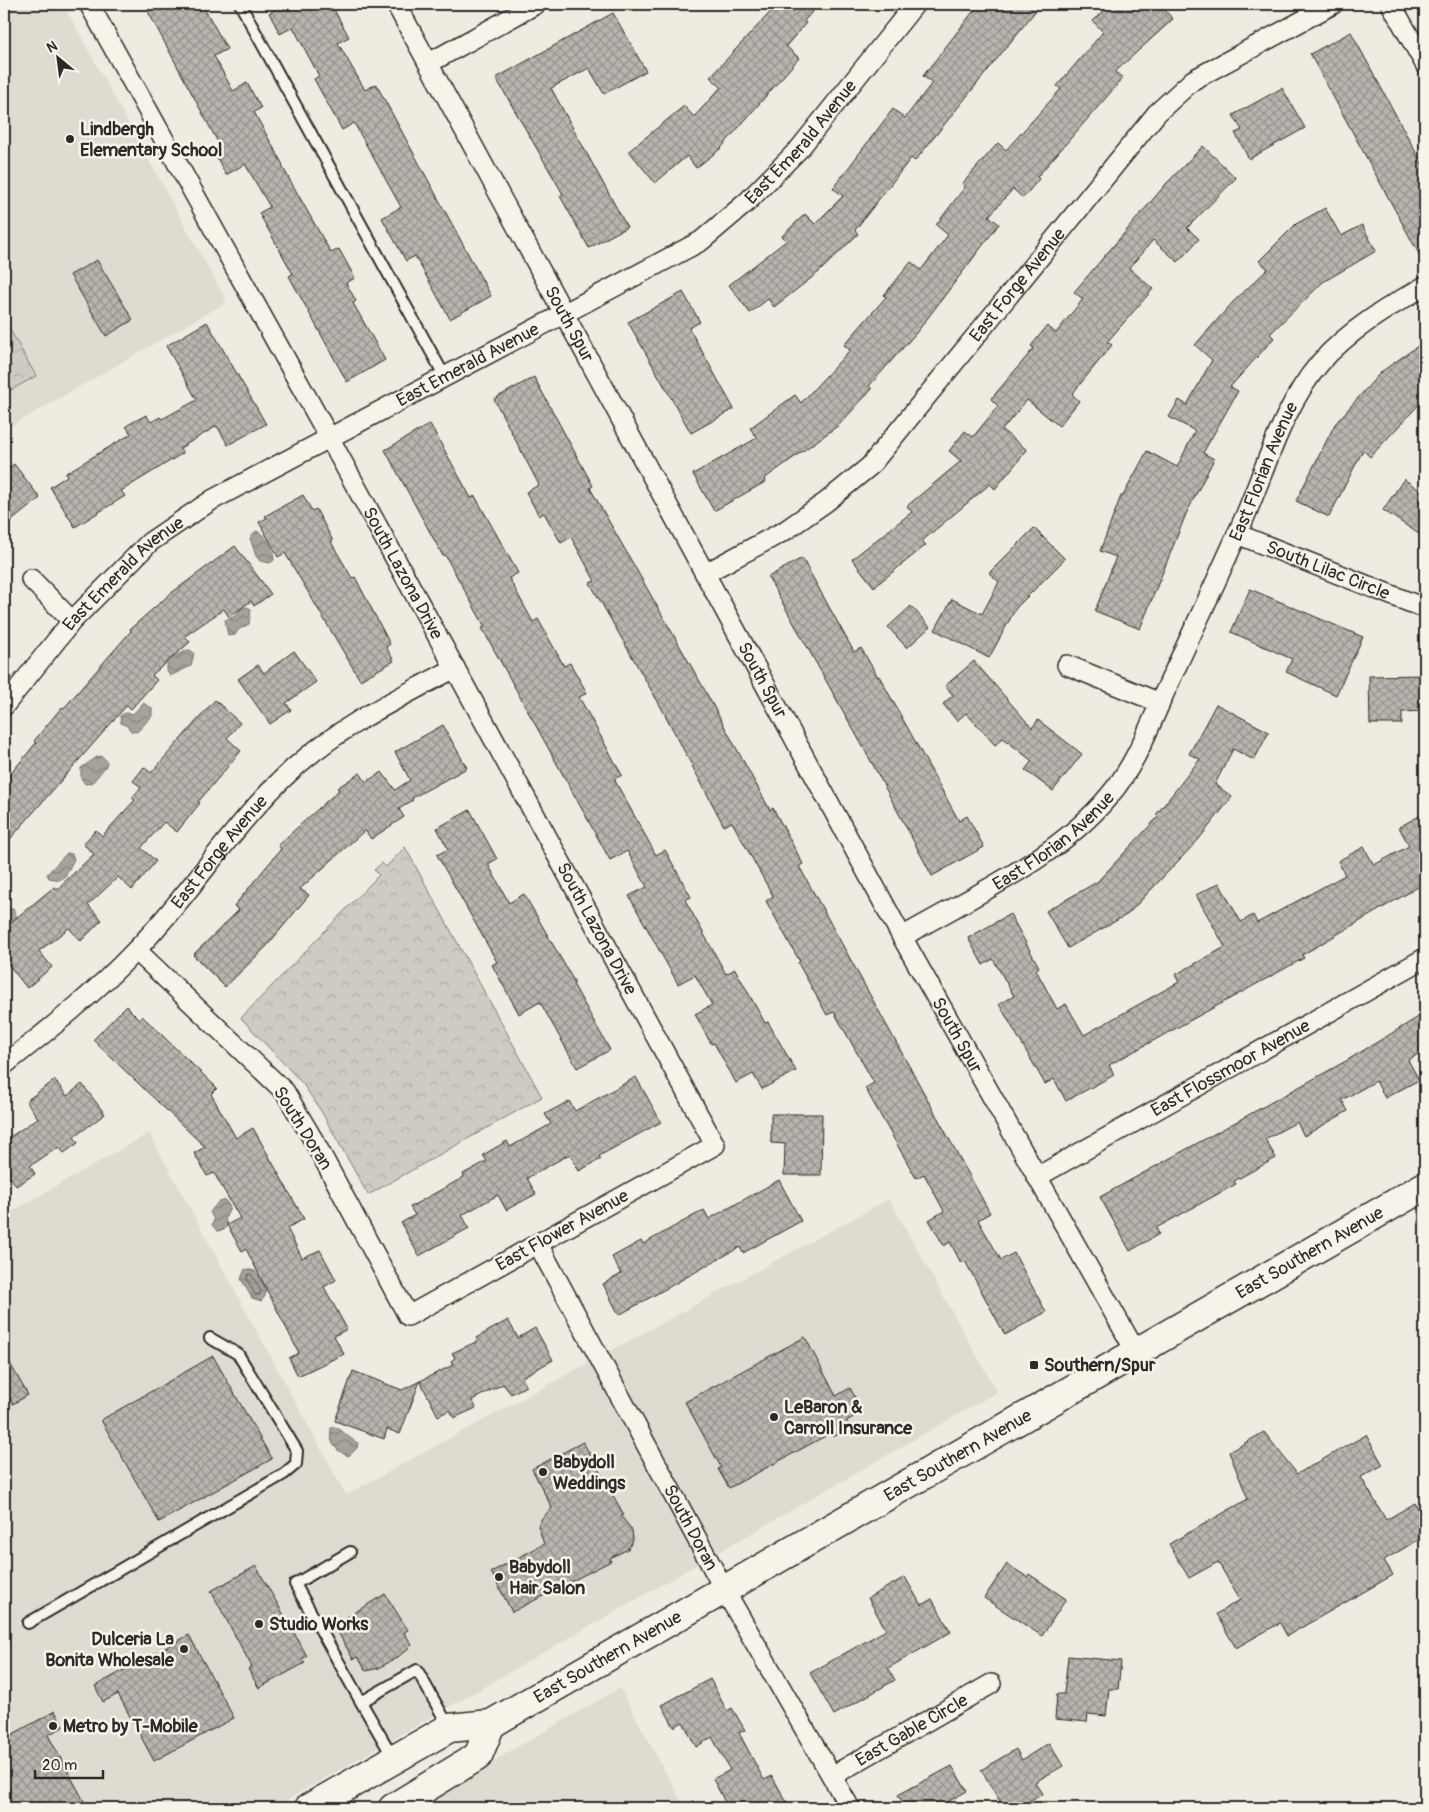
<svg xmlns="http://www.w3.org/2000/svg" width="1429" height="1812" font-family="Pangolin,sans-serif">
<defs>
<pattern id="forest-crowns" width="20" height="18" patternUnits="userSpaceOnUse" patternTransform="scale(1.25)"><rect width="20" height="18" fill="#cfcbc2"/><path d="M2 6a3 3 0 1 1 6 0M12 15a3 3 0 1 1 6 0" fill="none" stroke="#b2aea7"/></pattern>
<pattern id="water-waves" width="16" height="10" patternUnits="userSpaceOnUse" patternTransform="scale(1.25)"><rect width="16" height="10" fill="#a4a29a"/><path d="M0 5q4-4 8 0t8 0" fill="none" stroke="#86847e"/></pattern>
<pattern id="building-cross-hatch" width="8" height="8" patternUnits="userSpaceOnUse" patternTransform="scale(1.25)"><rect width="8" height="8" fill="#b8b5ae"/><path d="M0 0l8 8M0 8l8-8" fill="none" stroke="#96938e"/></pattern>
</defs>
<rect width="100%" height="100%" fill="#efebe0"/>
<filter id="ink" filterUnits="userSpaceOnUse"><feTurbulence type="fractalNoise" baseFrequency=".02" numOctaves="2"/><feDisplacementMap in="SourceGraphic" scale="10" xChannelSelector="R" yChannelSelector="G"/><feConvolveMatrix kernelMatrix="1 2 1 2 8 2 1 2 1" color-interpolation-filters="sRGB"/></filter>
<g filter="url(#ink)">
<path fill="#dedbd1" d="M 4,4 L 63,4 L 227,302 L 4,430 Z
M 149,1133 L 346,1495 L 889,1199 L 997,1392 L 273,1808 L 4,1808 L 4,1216 Z
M 620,1688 L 685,1808 L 415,1808 L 453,1784 Z"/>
<path fill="url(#forest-crowns)" stroke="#7d7b76" d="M 4,319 L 36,376 L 4,394 Z
M 405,847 L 542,1097 L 368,1195 L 321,1111 L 303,1084 L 241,1018 L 379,875 L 374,870 L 382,863 L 386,867 Z"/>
<path fill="url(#water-waves)" stroke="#74726e" d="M 256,531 C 265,533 274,550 274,560 L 270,563 L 260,561 L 256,556 L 250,538 Z
M 247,607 L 251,609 L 249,624 L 238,630 L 235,635 L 228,636 L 225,620 L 236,616 L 240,609 Z
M 187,650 L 190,650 L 194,653 L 191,666 L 170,676 L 167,671 L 167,661 Z
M 143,703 L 152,708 L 152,716 L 137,732 L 131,731 L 127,726 L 121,723 L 120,716 L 125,713 L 133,714 Z
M 102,756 L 107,762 L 106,766 L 92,783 L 85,784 L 81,778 L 81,768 L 97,757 Z
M 67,853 L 72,854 L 74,859 L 66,875 L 60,880 L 49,878 L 47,874 Z
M 6,909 L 13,909 L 17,917 L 4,928 L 4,911 Z
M 225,1200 L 230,1207 L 225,1219 L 227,1225 L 224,1230 L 217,1231 L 212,1225 L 214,1220 L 210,1212 L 219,1201 Z
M 245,1269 L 255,1271 C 261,1280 272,1292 261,1301 L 252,1298 L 241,1279 Z
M 335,1427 C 342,1429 349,1439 358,1443 L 357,1448 L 349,1456 C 334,1451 329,1441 331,1428 Z"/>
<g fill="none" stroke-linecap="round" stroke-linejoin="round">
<path stroke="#5b5b57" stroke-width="1" d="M 251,1274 L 261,1291 L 259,1295 L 255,1294 L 247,1280 L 248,1275 Z"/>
</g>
<path fill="url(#building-cross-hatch)" stroke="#2b2b2b" d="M 144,4 L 202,4 L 227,49 L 214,56 L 233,91 L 247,83 L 261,108 L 254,112 L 283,165 L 282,166 L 331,253 L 339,249 L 355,278 L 346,283 L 356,301 L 353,303 L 385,360 L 347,382 L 289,276 L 293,274 L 259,213 L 270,207 L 245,164 L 226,175 L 213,150 L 220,146 Z
M 286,4 L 331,4 L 349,37 L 338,43 L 365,90 L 376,84 L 491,296 L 450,319 L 415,256 L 406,261 L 382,218 L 401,207 L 354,123 L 342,130 L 314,79 L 319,76 L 293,27 L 280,34 L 269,13 Z
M 778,4 L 819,4 L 804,21 L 806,23 L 786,46 L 799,58 L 720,149 L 696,168 L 687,156 L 655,183 L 629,151 L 684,106 L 694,117 L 721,87 L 710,77 Z
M 979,4 L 1041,4 L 915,161 L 911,158 L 855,230 L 858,234 L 819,272 L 774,307 L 768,299 L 750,313 L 729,285 L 786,241 L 782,236 L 805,214 L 815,224 L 843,196 L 833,188 L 893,109 L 905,118 L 932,83 L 923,76 Z
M 1112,4 L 1159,4 L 1173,19 L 1115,72 L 1123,78 L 1037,177 L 1039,179 L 1023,198 L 1013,189 L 989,216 L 999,224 L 917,332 L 869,386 L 872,389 L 839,425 L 764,479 L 765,482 L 714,511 L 693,474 L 757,438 L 750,428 L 795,395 L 801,403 L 850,350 L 844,345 L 886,297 L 884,295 L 911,262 L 921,270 L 948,235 L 936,225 L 965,187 L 962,184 L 998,143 L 1006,150 L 1061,89 L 1057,86 L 1103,32 L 1093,21 Z
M 613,13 L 646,71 L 604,94 L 589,68 L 551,88 L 627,227 L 589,248 L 560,196 L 563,194 L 496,78 Z
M 1351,32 L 1425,169 L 1425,265 L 1310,54 Z
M 1282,88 L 1305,128 L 1249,159 L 1235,133 L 1242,130 L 1233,115 Z
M 1203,146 L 1236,178 L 1187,228 L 1199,239 L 1178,262 L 1153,240 L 1129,268 L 1153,289 L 1107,342 L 1112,345 L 1072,394 L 1079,401 L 1059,426 L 1027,400 L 1002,430 L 1027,450 L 995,489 L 990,484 L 922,541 L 926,545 L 874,587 L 852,559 L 912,512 L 907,506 L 961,461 L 949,451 L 965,431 L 973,437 L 998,406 L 991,399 L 1034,348 L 1031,346 L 1047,326 L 1056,333 L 1083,299 L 1074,292 L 1166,184 Z
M 1325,208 L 1341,236 L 1362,225 L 1376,251 L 1323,282 L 1270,334 L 1274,338 L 1230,387 L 1238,391 L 1203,453 L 1214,459 L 1186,514 L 1140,629 L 1095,611 L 1116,557 L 1100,551 L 1121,496 L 1123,496 L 1147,451 L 1177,467 L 1195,431 L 1169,417 L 1179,400 L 1187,405 L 1212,360 L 1195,345 L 1233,302 L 1268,269 L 1259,261 L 1296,224 Z
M 97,260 L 133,320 L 106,336 L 70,275 Z
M 683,292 L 700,322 L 689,328 L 734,409 L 691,433 L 628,322 Z
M 207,322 L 266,424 L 228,445 L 217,426 L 180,448 L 183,453 L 121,491 L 125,496 L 75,527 L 50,487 L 67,476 L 66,473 L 131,434 L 126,426 L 146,415 L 151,422 L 160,417 L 162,419 L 197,400 L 166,346 Z
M 1425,341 L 1425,398 L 1370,457 L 1363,450 L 1329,517 L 1296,501 L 1335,424 L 1381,372 Z
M 534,377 L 593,486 L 590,488 L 703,687 L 770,810 L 773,808 L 803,864 L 799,866 L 990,1213 L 978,1220 L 1001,1260 L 1014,1253 L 1046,1312 L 1005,1335 L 965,1261 L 961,1263 L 950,1242 L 944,1246 L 929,1220 L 944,1211 L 924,1174 L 916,1178 L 865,1088 L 874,1083 L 834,1012 L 827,1015 L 798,963 L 800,962 L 766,901 L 773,896 L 732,822 L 724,826 L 662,709 L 590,583 L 595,581 L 571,537 L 561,543 L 544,513 L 539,516 L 526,492 L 539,485 L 494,399 Z
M 430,424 L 471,498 L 475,496 L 518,573 L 509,578 L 533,622 L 538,619 L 564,666 L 570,663 L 587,693 L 579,697 L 622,775 L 614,779 L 656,855 L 665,850 L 691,897 L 685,900 L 726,974 L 735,969 L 765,1023 L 768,1022 L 796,1071 L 762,1089 L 753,1074 L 736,1083 L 714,1043 L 711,1044 L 695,1014 L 712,1005 L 695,975 L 678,984 L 629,896 L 647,887 L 627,851 L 610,860 L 482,628 L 485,627 L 445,555 L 443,556 L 385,450 Z
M 14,464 L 40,498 L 4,527 L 4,472 Z
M 1404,479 L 1425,494 L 1425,538 L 1383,510 Z
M 303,495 L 312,511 L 316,509 L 333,541 L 331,542 L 352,578 L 355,577 L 390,644 L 386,647 L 394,661 L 360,680 L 285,553 L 278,557 L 259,522 L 267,518 L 265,516 Z
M 1034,528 L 1065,559 L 1016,608 L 989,658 L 935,630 L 952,599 L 982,614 L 999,582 L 989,573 Z
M 235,546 L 271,594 L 254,606 L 251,601 L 229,617 L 224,609 L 185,636 L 190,642 L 152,675 L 157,680 L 131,709 L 127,705 L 4,846 L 4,782 L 36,743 L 34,741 L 62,707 L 64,708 L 131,631 L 130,629 L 170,594 Z
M 802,558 L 854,652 L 861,648 L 878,677 L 879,676 L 959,821 L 967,816 L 984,847 L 932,876 L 872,763 L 768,577 Z
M 1250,589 L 1363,637 L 1336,695 L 1286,672 L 1292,659 L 1231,632 Z
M 911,606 L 930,627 L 907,648 L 888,627 Z
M 294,651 L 316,682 L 286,703 L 291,710 L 270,724 L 238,679 L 258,665 L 264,673 Z
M 974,661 L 1032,728 L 1038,720 L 1082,754 L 1053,791 L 1025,770 L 1032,761 L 1003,738 L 995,745 L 966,713 L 957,721 L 943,704 L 953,695 L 945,686 Z
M 1425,675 L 1425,711 L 1402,712 L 1402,724 L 1370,724 L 1369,676 Z
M 215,700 L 240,723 L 227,738 L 241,751 L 198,802 L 200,803 L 177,832 L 164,822 L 141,848 L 156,861 L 132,890 L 118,877 L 88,905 L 102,920 L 81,941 L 69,928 L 39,951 L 52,967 L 27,988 L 4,959 L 4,928 L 54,887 L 57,889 L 94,854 L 83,844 L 96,830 L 102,836 L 135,800 L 132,798 L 141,787 L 133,781 L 144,767 L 151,773 Z
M 1216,704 L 1269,732 L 1254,760 L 1233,749 L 1215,784 L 1232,797 L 1199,839 L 1128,914 L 1068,948 L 1046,911 L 1097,882 L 1158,817 L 1156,815 L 1200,759 L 1189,754 Z
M 443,725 L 467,768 L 412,798 L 413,800 L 399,809 L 404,817 L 371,839 L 365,830 L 300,889 L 309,895 L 266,947 L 225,987 L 193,955 L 239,910 L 234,906 L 281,849 L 278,845 L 339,790 L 337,788 L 360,773 L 366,782 L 382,772 L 395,790 L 410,780 L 395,752 Z
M 470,810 L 497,859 L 488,864 L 509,903 L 524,894 L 575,983 L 573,984 L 610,1050 L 577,1068 L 540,1002 L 519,1014 L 492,965 L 497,962 L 437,855 L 448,849 L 437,828 Z
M 1425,813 L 1425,883 L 1302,955 L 1304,958 L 1109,1065 L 1114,1075 L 1066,1101 L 1054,1079 L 1045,1084 L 999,1004 L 1014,996 L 993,959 L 983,965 L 968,938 L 1010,914 L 1039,967 L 1036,970 L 1057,1009 L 1066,1004 L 1084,1035 L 1179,982 L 1175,975 L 1225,947 L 1196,895 L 1219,883 L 1241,922 L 1253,915 L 1257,923 L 1345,875 L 1338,861 L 1364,847 L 1374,865 L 1409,846 L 1399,827 Z
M 126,1006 L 139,1019 L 142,1016 L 217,1088 L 211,1094 L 236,1138 L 253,1128 L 304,1219 L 287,1228 L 302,1258 L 320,1250 L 336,1280 L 324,1287 L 347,1329 L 334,1336 L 344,1354 L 298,1376 L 289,1358 L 299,1353 L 246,1249 L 242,1251 L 227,1225 L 240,1218 L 214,1173 L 207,1176 L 194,1153 L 205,1147 L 93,1040 Z
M 1425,1013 L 1425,1050 L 1408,1060 L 1419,1080 L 1385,1098 L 1376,1081 L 1342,1100 L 1348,1111 L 1304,1136 L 1297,1122 L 1265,1139 L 1276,1158 L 1234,1181 L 1236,1184 L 1156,1228 L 1159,1234 L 1130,1251 L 1100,1197 L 1346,1061 Z
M 636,1077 L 661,1122 L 599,1156 L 601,1159 L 579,1171 L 570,1154 L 527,1178 L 536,1194 L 506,1210 L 498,1195 L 462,1215 L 469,1228 L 419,1256 L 401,1223 L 415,1215 L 410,1207 L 464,1177 L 463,1174 L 487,1161 L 483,1155 L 507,1141 L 510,1147 L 551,1124 L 545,1114 L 569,1101 L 575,1111 Z
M 55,1080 L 67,1096 L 82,1084 L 105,1114 L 74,1137 L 78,1143 L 64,1153 L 59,1147 L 30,1166 L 35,1174 L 16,1186 L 11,1178 L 4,1183 L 4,1141 L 38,1118 L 26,1101 Z
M 771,1114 L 822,1114 L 821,1175 L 784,1175 L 785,1144 L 771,1143 Z
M 779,1180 L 801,1221 L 743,1253 L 740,1247 L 619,1315 L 603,1284 L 621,1274 L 612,1257 L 641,1241 L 643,1244 L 704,1210 L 709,1219 Z
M 508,1320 L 518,1338 L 535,1328 L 553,1360 L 522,1377 L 526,1386 L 511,1394 L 503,1384 L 472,1400 L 476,1408 L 454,1418 L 450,1410 L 438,1416 L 420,1381 L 453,1365 L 451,1361 L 455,1358 L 452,1353 L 478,1341 L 476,1338 Z
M 805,1337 L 836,1396 L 850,1388 L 863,1412 L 846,1421 L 852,1427 L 833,1437 L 831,1433 L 729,1488 L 718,1469 L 721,1467 L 685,1402 Z
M 4,1353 L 28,1395 L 13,1404 L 4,1387 Z
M 213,1356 L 272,1459 L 159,1522 L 101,1420 Z
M 353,1371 L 402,1390 L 420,1381 L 400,1434 L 387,1429 L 384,1439 L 335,1421 Z
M 1264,1432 L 1297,1474 L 1366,1435 L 1383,1465 L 1361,1477 L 1386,1520 L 1415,1503 L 1425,1521 L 1425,1536 L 1384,1560 L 1393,1575 L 1287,1636 L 1280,1623 L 1236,1648 L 1216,1614 L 1240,1600 L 1218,1562 L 1189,1578 L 1169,1544 L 1248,1499 L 1229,1452 Z
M 583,1442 L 624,1515 L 621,1516 L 632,1530 L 633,1540 L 628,1549 L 610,1558 L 611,1561 L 512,1612 L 491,1572 L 544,1544 L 538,1526 L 542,1518 L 552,1508 L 532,1469 Z
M 1007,1564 L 1027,1577 L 1029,1574 L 1066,1599 L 1042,1636 L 984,1598 Z
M 256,1566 L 307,1656 L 302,1659 L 305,1663 L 259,1688 L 248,1669 L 252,1667 L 211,1591 Z
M 905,1577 L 921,1605 L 932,1599 L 951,1632 L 888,1668 L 895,1680 L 834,1715 L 810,1673 L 886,1630 L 868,1598 Z
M 385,1594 L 408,1630 L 404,1632 L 412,1645 L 398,1657 L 379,1668 L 366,1671 L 358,1657 L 353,1659 L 334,1625 Z
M 189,1635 L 234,1718 L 154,1761 L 118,1694 L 103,1702 L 95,1686 Z
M 1068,1656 L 1121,1661 L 1118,1689 L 1109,1689 L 1106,1716 L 1088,1714 L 1087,1722 L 1055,1719 L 1057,1694 L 1064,1694 Z
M 710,1679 L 727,1711 L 732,1708 L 745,1730 L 739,1733 L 764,1780 L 772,1776 L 790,1808 L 728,1808 L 713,1779 L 730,1770 L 712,1737 L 696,1747 L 683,1722 L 674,1727 L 662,1705 Z
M 55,1711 L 63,1727 L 48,1735 L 84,1801 L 72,1808 L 4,1808 L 4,1739 Z
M 1049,1743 L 1063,1766 L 1035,1782 L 1042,1794 L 1018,1808 L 1004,1808 L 981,1770 L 1016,1749 L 1022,1760 Z
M 952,1766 L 967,1791 L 937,1808 L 906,1808 L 898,1795 Z"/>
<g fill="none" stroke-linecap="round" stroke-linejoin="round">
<g stroke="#2b2b2b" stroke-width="14">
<path id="lane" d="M 240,4 L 445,377
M 350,1552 L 295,1584 L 361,1702
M 28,1623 L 284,1474 L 296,1464 L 297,1451 L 238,1354 L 210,1338
M 394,1759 L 361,1702 L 417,1670 L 449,1727"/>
</g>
<g stroke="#2b2b2b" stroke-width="22">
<g id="street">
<path id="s1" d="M 89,4 L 330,439 L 715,1145 L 408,1316 L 314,1141 L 285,1092 L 136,950"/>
<path id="s2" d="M 396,4 L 902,937 L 1136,1352"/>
<path d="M 1391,4 L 1425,64"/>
<path d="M 429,63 L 536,4"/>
<path id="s3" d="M 1237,534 L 1419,606"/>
<path id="s4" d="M 706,573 L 786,530 L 826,502 L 870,466 L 1157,113 L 1193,80 L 1333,4"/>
<path d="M 31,579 L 72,621"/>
<path d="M 1067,665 L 1160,703"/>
<path id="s5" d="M 4,706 L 72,621 L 150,542 L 212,500 L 701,241 L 747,202 L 800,148 L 915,4"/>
<path id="s6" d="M 902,937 C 972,896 1057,859 1109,796 C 1136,765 1151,722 1168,685 C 1194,628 1221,572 1246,514 C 1267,464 1284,405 1320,363 C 1349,330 1388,307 1425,286"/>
<path id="s7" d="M 4,1065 C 50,1029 95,993 135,951 C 192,893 234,822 294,768 C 342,725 399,698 455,668"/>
<path id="s8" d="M 1037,1177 L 1425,958"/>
<path id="s9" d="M 538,1244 L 724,1589 L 850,1808"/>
<path id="s10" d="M 832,1776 L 991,1684"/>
</g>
</g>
<g stroke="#2b2b2b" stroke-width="31">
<g id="secondary">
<path id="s11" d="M 309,1808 L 449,1728 L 491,1724 L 1425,1186"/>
<path d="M 393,1808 L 478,1756 L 491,1724"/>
</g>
</g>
<use href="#lane" stroke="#f7f3e8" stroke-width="10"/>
<use href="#street" stroke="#f7f3e8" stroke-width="19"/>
<use href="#secondary" stroke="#f7f3e8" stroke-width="28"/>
</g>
</g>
<g fill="#2b2b2b" stroke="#f7f3e8" stroke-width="2">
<circle cx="70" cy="139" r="5"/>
<rect x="1029" y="1360" width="10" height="10" rx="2.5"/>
<circle cx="774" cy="1417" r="5"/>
<circle cx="543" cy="1472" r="5"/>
<circle cx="499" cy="1577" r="5"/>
<circle cx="259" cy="1624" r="5"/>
<circle cx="184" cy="1649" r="5"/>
<circle cx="53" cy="1726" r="5"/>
</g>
<g text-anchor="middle" stroke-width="5" stroke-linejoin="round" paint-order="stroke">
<g font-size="18" font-weight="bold" fill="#2b2b2b" stroke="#f7f3e8" text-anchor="start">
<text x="80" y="135">Lindbergh<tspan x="80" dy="21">Elementary School</tspan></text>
<text x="1044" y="1371">Southern/Spur</text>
<text x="784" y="1413">LeBaron &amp;<tspan x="784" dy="21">Carroll Insurance</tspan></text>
<text x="553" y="1468">Babydoll<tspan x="553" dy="21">Weddings</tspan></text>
<text x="509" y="1573">Babydoll<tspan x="509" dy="21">Hair Salon</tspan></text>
<text x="269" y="1630">Studio Works</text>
<text x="174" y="1645" text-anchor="end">Dulceria La<tspan x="174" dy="21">Bonita Wholesale</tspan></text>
<text x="63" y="1732">Metro by T-Mobile</text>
</g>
<g font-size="18" fill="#2b2b2b" stroke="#f7f3e8">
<text dy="6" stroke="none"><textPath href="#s5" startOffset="989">East Emerald Avenue</textPath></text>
<text dy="6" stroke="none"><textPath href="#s4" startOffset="430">East Forge Avenue</textPath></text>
<text dy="6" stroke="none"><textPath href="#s2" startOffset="364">South Spur</textPath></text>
<text dy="6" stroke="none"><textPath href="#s5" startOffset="584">East Emerald Avenue</textPath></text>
<text dy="6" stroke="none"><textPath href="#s6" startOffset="612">East Florian Avenue</textPath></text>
<text dy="6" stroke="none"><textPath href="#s3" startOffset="98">South Lilac Circle</textPath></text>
<text dy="6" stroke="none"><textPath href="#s1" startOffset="650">South Lazona Drive</textPath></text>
<text dy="6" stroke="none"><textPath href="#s5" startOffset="179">East Emerald Avenue</textPath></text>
<text dy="6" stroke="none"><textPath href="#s2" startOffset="769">South Spur</textPath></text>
<text dy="6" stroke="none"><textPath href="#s6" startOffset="180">East Florian Avenue</textPath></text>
<text dy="6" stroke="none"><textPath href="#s7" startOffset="304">East Forge Avenue</textPath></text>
<text dy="6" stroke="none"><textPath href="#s1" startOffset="1055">South Lazona Drive</textPath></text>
<text dy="6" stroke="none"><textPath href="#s2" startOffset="1174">South Spur</textPath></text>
<text dy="6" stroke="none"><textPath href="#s8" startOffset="222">East Flossmoor Avenue</textPath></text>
<text transform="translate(303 1128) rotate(58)" y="6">South Doran</text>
<text transform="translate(562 1230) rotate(-29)" y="6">East Flower Avenue</text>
<text dy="6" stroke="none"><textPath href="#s11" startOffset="1148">East Southern Avenue</textPath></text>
<text dy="6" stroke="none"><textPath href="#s11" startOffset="742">East Southern Avenue</textPath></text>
<text dy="6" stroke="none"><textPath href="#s9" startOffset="322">South Doran</textPath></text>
<text dy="6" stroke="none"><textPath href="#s11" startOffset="338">East Southern Avenue</textPath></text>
<text dy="6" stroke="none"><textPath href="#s10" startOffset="92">East Gable Circle</textPath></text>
</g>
</g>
<rect width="1429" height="1812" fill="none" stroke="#f7f3e8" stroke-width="20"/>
<rect x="10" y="10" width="1409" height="1792" fill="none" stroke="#2b2b2b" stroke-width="2" filter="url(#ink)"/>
<g transform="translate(58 58) rotate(331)" stroke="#f7f3e8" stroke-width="4" paint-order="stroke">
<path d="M0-4L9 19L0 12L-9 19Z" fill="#2b2b2b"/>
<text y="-8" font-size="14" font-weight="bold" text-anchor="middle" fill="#2b2b2b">N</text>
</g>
<path d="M35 1770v8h68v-8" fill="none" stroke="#2b2b2b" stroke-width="2.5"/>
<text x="42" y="1770" font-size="15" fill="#2b2b2b" stroke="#f7f3e8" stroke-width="4" paint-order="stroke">20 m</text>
</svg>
